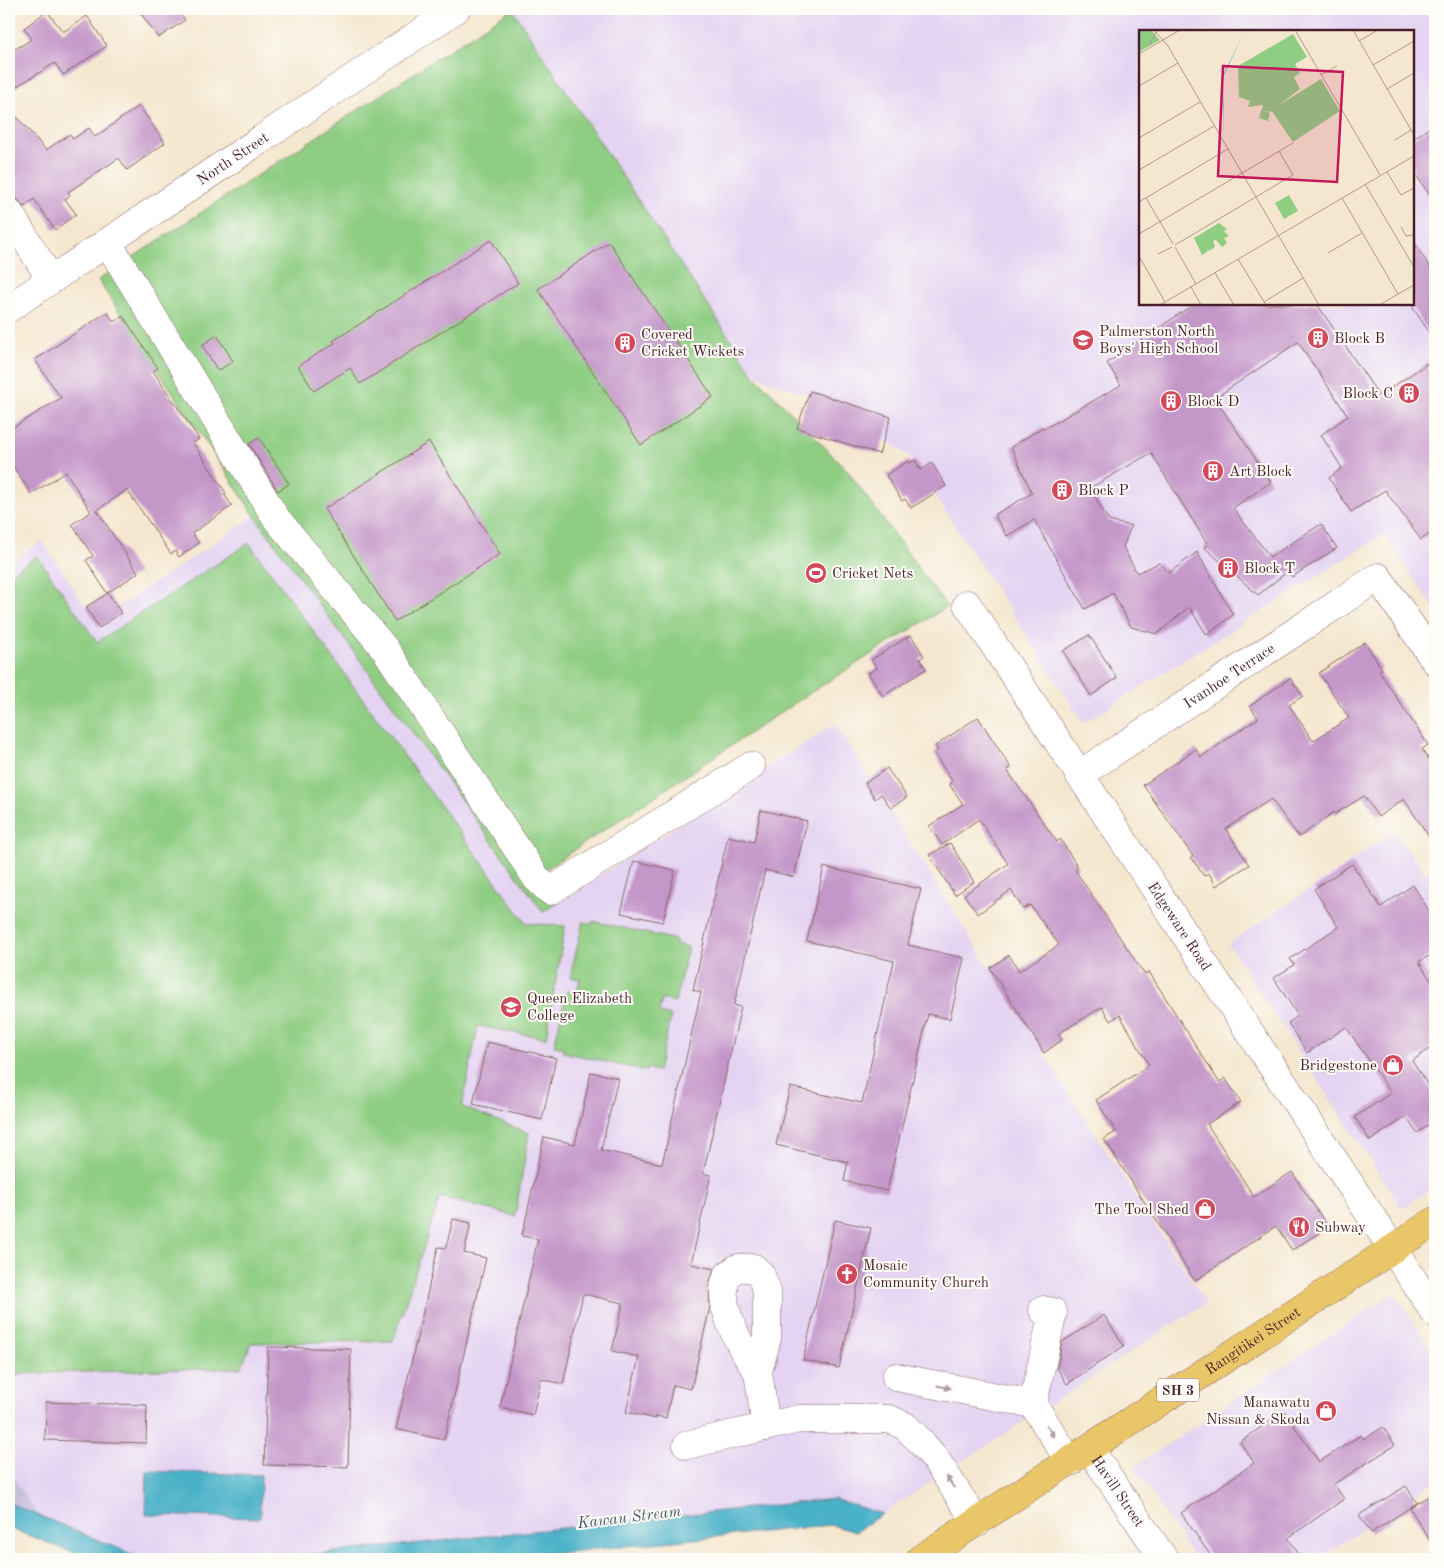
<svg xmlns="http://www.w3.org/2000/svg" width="1444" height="1568" font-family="'Old Standard TT',serif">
<rect width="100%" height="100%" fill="#fdfcf7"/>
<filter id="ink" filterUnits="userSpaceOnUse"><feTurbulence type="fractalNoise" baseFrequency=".02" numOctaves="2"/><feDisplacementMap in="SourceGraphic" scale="10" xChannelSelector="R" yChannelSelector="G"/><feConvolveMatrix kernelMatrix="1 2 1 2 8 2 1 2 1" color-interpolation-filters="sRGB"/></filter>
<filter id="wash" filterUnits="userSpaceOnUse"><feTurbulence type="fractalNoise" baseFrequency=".0096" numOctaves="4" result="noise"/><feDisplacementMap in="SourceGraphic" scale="20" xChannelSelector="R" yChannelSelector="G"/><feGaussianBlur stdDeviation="1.12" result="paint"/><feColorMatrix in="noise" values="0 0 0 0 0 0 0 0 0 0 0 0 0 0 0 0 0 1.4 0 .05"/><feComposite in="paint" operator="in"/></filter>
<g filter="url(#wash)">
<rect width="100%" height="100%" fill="#f5e7cf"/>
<path fill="#e4d3f2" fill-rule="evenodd" d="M 512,9 L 1435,9 L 1435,610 L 1384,534 L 1084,723 L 909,456 L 838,406 L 754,375 ZM 1140,31 L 1413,31 L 1413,304 L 1140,304 Z
M 255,516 L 543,912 L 835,724 L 1074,1102 L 1206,1303 L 882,1514 L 833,1499 L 270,1559 L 144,1559 L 37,1514 L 9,1471 L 9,563 L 42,541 L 96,622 Z
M 1395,832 L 1425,874 L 1435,868 L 1435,1186 L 1402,1208 L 1228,944 Z
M 1394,1293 L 1435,1355 L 1435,1481 L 1318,1559 L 1195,1559 L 1134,1467 Z"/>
<path fill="#c6c0da" d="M 9,1471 L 37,1514 L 9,1503 Z"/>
<path fill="#8fcd83" stroke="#6c7657" d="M 512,9 L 754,375 L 847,470 L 947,607 L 813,691 L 544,870 L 558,902 L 543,912 L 255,516 L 98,280 Z
M 249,543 L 526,923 L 565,926 L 546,1038 L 478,1026 L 462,1107 L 529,1133 L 515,1216 L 440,1197 L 393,1341 L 251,1343 L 241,1368 L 9,1374 L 9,575 L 37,556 L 97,642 Z
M 593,921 L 676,940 L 675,944 L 688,947 L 675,1002 L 662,999 L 659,1013 L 671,1016 L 658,1071 L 647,1068 L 646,1071 L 563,1052 L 564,1048 L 554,1046 L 567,991 L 577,993 L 580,979 L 570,977 L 583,922 L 592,924 Z"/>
<path fill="#49b1c8" stroke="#4a687a" d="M 147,1471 L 261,1475 L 260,1518 L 146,1515 Z
M 833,1499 L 882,1514 L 856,1532 L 831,1525 L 500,1559 L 270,1559 Z
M 9,1503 L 144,1559 L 90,1559 L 9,1528 Z"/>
<g id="blocks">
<path fill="#c497c9" d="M 138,9 L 177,9 L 185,20 L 158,38 Z
M 47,11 L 63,32 L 87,16 L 107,46 L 63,75 L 55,63 L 9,91 L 9,53 L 32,39 L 24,28 Z
M 139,106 L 165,143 L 127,170 L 119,158 L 68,192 L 70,195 L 65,199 L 76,214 L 55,230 L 34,199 L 24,207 L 17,199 L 9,196 L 9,108 L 46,150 L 70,134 L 73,139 L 89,128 L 95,137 Z
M 1435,124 L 1435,204 L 1413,170 L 1413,139 Z
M 491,240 L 518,283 L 360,384 L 350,368 L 314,391 L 298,366 L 335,343 L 333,341 Z
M 1413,241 L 1435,275 L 1435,341 L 1413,308 Z
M 609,242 L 713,397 L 641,445 L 538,289 Z
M 1194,304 L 1317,304 L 1379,396 L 1435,358 L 1435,530 L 1421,540 L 1385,490 L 1351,512 L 1329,478 L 1342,468 L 1321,435 L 1348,416 L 1298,342 L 1215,398 L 1271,482 L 1233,508 L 1270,557 L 1321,524 L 1337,548 L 1292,577 L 1288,571 L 1258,595 L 1204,547 L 1208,545 L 1151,453 L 1090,488 L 1109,521 L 1131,526 L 1123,547 L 1137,573 L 1159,563 L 1169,573 L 1197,552 L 1233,615 L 1207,635 L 1189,607 L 1157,634 L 1131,627 L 1113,593 L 1085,609 L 1034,520 L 1007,536 L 994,515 L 1032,493 L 1011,447 L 1043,427 L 1044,429 L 1121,385 L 1107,363 Z
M 107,312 L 114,322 L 123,316 L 158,368 L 153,371 L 199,439 L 193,443 L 226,493 L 224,494 L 232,506 L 192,533 L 199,543 L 179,557 L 175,551 L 171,554 L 127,490 L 97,510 L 138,573 L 107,593 L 86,560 L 93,556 L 72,524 L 91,512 L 66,472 L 31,494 L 9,460 L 9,430 L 61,398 L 35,360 Z
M 217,335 L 233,361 L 218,371 L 202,345 Z
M 810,391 L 891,417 L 879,454 L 797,428 Z
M 259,438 L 289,484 L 278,491 L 249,444 Z
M 429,442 L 500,554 L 395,621 L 324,509 Z
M 915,460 L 921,470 L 932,463 L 946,486 L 911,508 L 905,499 L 902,501 L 886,475 L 908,461 L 910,463 Z
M 108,593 L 121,613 L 99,628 L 86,607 Z
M 911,635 L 924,656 L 920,659 L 926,669 L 883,696 L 868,673 L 877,668 L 871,660 Z
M 1089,635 L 1117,678 L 1091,696 L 1063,651 Z
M 1365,642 L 1382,669 L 1379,671 L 1428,745 L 1422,749 L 1435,769 L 1435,846 L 1404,799 L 1378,817 L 1364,796 L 1335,814 L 1334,812 L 1299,837 L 1271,799 L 1226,829 L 1249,865 L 1216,886 L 1209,873 L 1204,876 L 1191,857 L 1193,856 L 1143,785 L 1196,749 L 1201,757 L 1258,718 L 1250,706 L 1290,678 L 1303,696 L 1289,705 L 1313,741 L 1349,718 L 1319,673 Z
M 978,717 L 1011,768 L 1007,770 L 1057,842 L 1060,839 L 1078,867 L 1075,870 L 1145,975 L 1149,972 L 1219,1082 L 1225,1078 L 1241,1102 L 1207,1124 L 1254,1197 L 1292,1172 L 1328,1227 L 1292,1250 L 1276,1226 L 1195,1281 L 1104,1139 L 1116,1132 L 1096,1100 L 1149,1065 L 1120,1015 L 1110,1021 L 1102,1007 L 1058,1034 L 1062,1040 L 1044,1053 L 990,968 L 1009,955 L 1019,971 L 1059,945 L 1030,905 L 1023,909 L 1011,890 L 978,914 L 964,895 L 1008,864 L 979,819 L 942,845 L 929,826 L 963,804 L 949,784 L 952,781 L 934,753 L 938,750 L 935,746 Z
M 887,768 L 907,797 L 891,808 L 881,794 L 875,799 L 865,783 Z
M 761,810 L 807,821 L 794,877 L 765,870 L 734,1005 L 741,1007 L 703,1174 L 711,1175 L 691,1264 L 714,1269 L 709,1285 L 710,1307 L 691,1389 L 673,1385 L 666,1418 L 656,1416 L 656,1419 L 626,1412 L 639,1357 L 612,1351 L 623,1303 L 583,1294 L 563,1384 L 541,1379 L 533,1415 L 500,1407 L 538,1239 L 522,1236 L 544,1137 L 575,1144 L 591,1072 L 618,1078 L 601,1150 L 662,1164 L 701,992 L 693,990 L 728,836 L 754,842 Z
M 950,843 L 974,882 L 955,895 L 929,855 Z
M 634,861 L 675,870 L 663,922 L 621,913 Z
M 1352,864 L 1381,907 L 1413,885 L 1435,920 L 1435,952 L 1419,962 L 1435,987 L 1435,1045 L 1412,1061 L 1435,1096 L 1435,1121 L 1417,1133 L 1406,1117 L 1370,1141 L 1355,1117 L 1391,1093 L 1346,1027 L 1307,1053 L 1288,1023 L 1298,1016 L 1274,978 L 1294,965 L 1290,959 L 1338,927 L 1314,889 Z
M 824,867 L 921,889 L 908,945 L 964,958 L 950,1019 L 928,1014 L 887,1191 L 844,1181 L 848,1162 L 776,1145 L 790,1087 L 862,1103 L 894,961 L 807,941 Z
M 487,1042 L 556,1058 L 542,1120 L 473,1104 Z
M 453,1219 L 471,1223 L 464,1253 L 486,1258 L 444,1440 L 396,1429 L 438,1247 L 446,1248 Z
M 835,1220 L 871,1228 L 839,1368 L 803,1360 Z
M 1104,1315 L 1124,1346 L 1067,1384 L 1057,1368 L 1062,1342 Z
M 268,1347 L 351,1349 L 348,1467 L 264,1465 Z
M 46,1402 L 147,1405 L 146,1443 L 45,1440 Z
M 1284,1411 L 1319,1462 L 1361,1435 L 1364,1439 L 1383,1427 L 1395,1445 L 1334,1484 L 1344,1499 L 1288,1538 L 1302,1559 L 1213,1559 L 1181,1513 L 1254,1463 L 1240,1442 Z
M 1406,1486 L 1417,1503 L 1371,1533 L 1359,1515 Z
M 1435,1492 L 1435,1549 L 1410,1508 Z"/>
</g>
</g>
<g filter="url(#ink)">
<use href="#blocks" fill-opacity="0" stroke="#866564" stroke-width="1"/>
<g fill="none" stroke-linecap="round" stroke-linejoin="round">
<g stroke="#866564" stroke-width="29">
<g id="minor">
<path d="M 9,212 L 51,280"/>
<path d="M 108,243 L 276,518 L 385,649 L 537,879 L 550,891 L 751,766"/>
<path id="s1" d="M 9,308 L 456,9"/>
<path id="s2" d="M 967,604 L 1435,1313"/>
<path id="s3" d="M 1079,775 L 1378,577 L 1435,661"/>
<path d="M 1043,1310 L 1053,1312 L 1033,1404 L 1070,1462"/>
<path d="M 758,1372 C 742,1350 713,1302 728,1275 L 737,1268 L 754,1268 L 761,1275 L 767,1292 L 767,1338 L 758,1372 L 766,1427"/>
<path d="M 896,1377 L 1033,1404"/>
<path d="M 687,1445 L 799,1419 L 889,1419 L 905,1426 L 918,1439 L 934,1457 L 977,1523"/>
<path id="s4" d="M 1089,1448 L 1164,1559"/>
</g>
</g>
<g stroke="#866564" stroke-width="29">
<g id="highway">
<path id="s5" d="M 920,1559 L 1435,1221"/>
</g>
</g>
<use href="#minor" stroke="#fff" stroke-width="28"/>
<use href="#highway" stroke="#e9c769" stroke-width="28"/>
</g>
<defs><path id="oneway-solid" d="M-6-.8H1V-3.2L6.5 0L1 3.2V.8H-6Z" transform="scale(1.25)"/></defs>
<g fill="#ae9aa0">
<use href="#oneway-solid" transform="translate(944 1387) rotate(11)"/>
<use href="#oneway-solid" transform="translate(1050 1431) rotate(58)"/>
<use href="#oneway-solid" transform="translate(950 1482) rotate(-124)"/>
</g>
</g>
<defs>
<g id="building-disc" transform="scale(1.125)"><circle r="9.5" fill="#d1495b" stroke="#fdfcf7"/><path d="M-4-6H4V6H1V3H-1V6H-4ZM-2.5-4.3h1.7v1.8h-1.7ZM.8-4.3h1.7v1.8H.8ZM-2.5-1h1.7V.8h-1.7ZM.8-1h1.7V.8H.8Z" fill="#fff"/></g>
<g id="school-disc" transform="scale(1.125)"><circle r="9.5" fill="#d1495b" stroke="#fdfcf7"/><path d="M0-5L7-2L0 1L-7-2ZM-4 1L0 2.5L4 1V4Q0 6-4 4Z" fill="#fff"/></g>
<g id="stadium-disc" transform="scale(1.125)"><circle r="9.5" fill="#d1495b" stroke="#fdfcf7"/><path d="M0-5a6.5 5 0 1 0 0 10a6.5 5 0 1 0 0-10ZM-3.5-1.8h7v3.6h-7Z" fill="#fff"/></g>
<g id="shop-disc" transform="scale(1.125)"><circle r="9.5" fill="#d1495b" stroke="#fdfcf7"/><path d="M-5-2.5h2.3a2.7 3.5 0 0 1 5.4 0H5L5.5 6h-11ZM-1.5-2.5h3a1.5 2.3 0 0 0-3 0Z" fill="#fff"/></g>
<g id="restaurant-disc" transform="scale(1.125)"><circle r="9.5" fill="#d1495b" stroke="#fdfcf7"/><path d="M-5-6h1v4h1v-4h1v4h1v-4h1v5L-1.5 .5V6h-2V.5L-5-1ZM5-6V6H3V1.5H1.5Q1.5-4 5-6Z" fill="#fff"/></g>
<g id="church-disc" transform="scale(1.125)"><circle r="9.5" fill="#d1495b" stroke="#fdfcf7"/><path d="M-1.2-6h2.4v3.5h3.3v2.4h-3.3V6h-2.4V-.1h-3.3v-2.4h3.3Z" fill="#fff"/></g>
</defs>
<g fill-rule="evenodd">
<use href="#building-disc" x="1318" y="338"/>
<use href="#school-disc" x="1083" y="340"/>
<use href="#building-disc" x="625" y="343"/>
<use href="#building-disc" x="1409" y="393"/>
<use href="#building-disc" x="1171" y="401"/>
<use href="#building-disc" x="1213" y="471"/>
<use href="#building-disc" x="1062" y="490"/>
<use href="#building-disc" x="1228" y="568"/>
<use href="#stadium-disc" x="816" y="573"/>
<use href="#school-disc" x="511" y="1007"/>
<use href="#shop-disc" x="1393" y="1065"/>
<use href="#shop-disc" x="1205" y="1209"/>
<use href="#restaurant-disc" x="1299" y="1227"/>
<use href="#church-disc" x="847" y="1274"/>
<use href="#shop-disc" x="1326" y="1411"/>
</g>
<g text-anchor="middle" stroke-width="4" stroke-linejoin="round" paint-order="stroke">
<rect fill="#fdfcf7" stroke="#806168" stroke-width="1" x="1157" y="1378.5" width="42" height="23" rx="4"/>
<g font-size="14" font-weight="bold" fill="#4a1f2b">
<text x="1178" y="1395">SH 3</text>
</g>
<g font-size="15" fill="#4a1f2b" stroke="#fdfcf7">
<text dy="5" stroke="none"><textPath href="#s1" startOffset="269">North Street</textPath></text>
<text dy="5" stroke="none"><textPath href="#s3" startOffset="180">Ivanhoe Terrace</textPath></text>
<text dy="5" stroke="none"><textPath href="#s2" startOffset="386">Edgeware Road</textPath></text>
<text dy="5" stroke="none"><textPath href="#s5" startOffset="398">Rangitikei Street</textPath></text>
<text dy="5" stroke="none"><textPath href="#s4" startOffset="52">Havill Street</textPath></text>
</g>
<g font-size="15" fill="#4a1f2b" stroke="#fdfcf7" text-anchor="start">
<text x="1099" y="336">Palmerston North<tspan x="1099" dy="17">Boys' High School</tspan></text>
<text x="641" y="339">Covered<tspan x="641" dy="17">Cricket Wickets</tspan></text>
<text x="1334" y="343">Block B</text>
<text x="1393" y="398" text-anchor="end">Block C</text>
<text x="1187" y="406">Block D</text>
<text x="1229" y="476">Art Block</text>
<text x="1078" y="495">Block P</text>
<text x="1244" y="573">Block T</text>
<text x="832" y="578">Cricket Nets</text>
<text x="527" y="1003">Queen Elizabeth<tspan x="527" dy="17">College</tspan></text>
<text x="1377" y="1070" text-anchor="end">Bridgestone</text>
<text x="1189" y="1214" text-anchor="end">The Tool Shed</text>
<text x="1315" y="1232">Subway</text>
<text x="863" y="1270">Mosaic<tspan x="863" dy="17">Community Church</tspan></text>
<text x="1310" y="1407" text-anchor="end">Manawatu<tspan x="1310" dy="17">Nissan &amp; Skoda</tspan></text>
</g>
<g font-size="16" font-style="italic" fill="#4a596a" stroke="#fdfcf7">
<text transform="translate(629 1516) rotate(-7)" y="6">Kawau Stream</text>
</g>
</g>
<g transform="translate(1139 30)">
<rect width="275" height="275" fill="#f5e7cf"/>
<path d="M 0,0 L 12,0 L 21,10 L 0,22 ZM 154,4 L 168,27 L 156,34 L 161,43 L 155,47 L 161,59 L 131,82 L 123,80 L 131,83 L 129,91 L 120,88 L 124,75 L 109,77 L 111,71 L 100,67 L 99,36 ZM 182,49 L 201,81 L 154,112 L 132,80 ZM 150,165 L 159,181 L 145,189 L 136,173 ZM 80,193 L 88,199 L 85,201 L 90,206 L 85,208 L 88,213 L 83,217 L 77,210 L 74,211 L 76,217 L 70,221 L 68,218 L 69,221 L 63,225 L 55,208 Z" fill="#8fcd83"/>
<path d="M 104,5 L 84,47 L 85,103 L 83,47 Z" fill="#49b1c8"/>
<path fill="none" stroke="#b1978d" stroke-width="1" d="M 15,0 L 29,16 L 180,275M 156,0 L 241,145M 214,0 L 275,105M 220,11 L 239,0M 10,16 L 17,2M 0,24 L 41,0M 234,35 L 275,11M 182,45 L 198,36M 0,56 L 39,33M 248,59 L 275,43M 0,108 L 61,72M 256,110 L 272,100M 0,140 L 75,96M 248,142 L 262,165 L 275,158M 226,154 L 275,237M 7,168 L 34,214M 203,168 L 259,264M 0,172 L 89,119M 262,197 L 267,206 L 274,205M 0,204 L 154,113M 36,215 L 154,145 L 140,121M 36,217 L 57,254M 189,223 L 223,203M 19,224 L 33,217M 0,226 L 26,272M 99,229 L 127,275M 76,243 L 95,275M 52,257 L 62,275M 125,272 L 164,248M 21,275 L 275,126M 240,275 L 275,255"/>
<path fill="#c2185b" fill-opacity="0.15" stroke="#c2185b" stroke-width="2.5" d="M 84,36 L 204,42 L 198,152 L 79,146 Z"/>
<rect width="275" height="275" fill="none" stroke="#4a1f2b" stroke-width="2.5"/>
</g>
<rect width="1444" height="1568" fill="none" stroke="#fdfcf7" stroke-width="30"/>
</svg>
